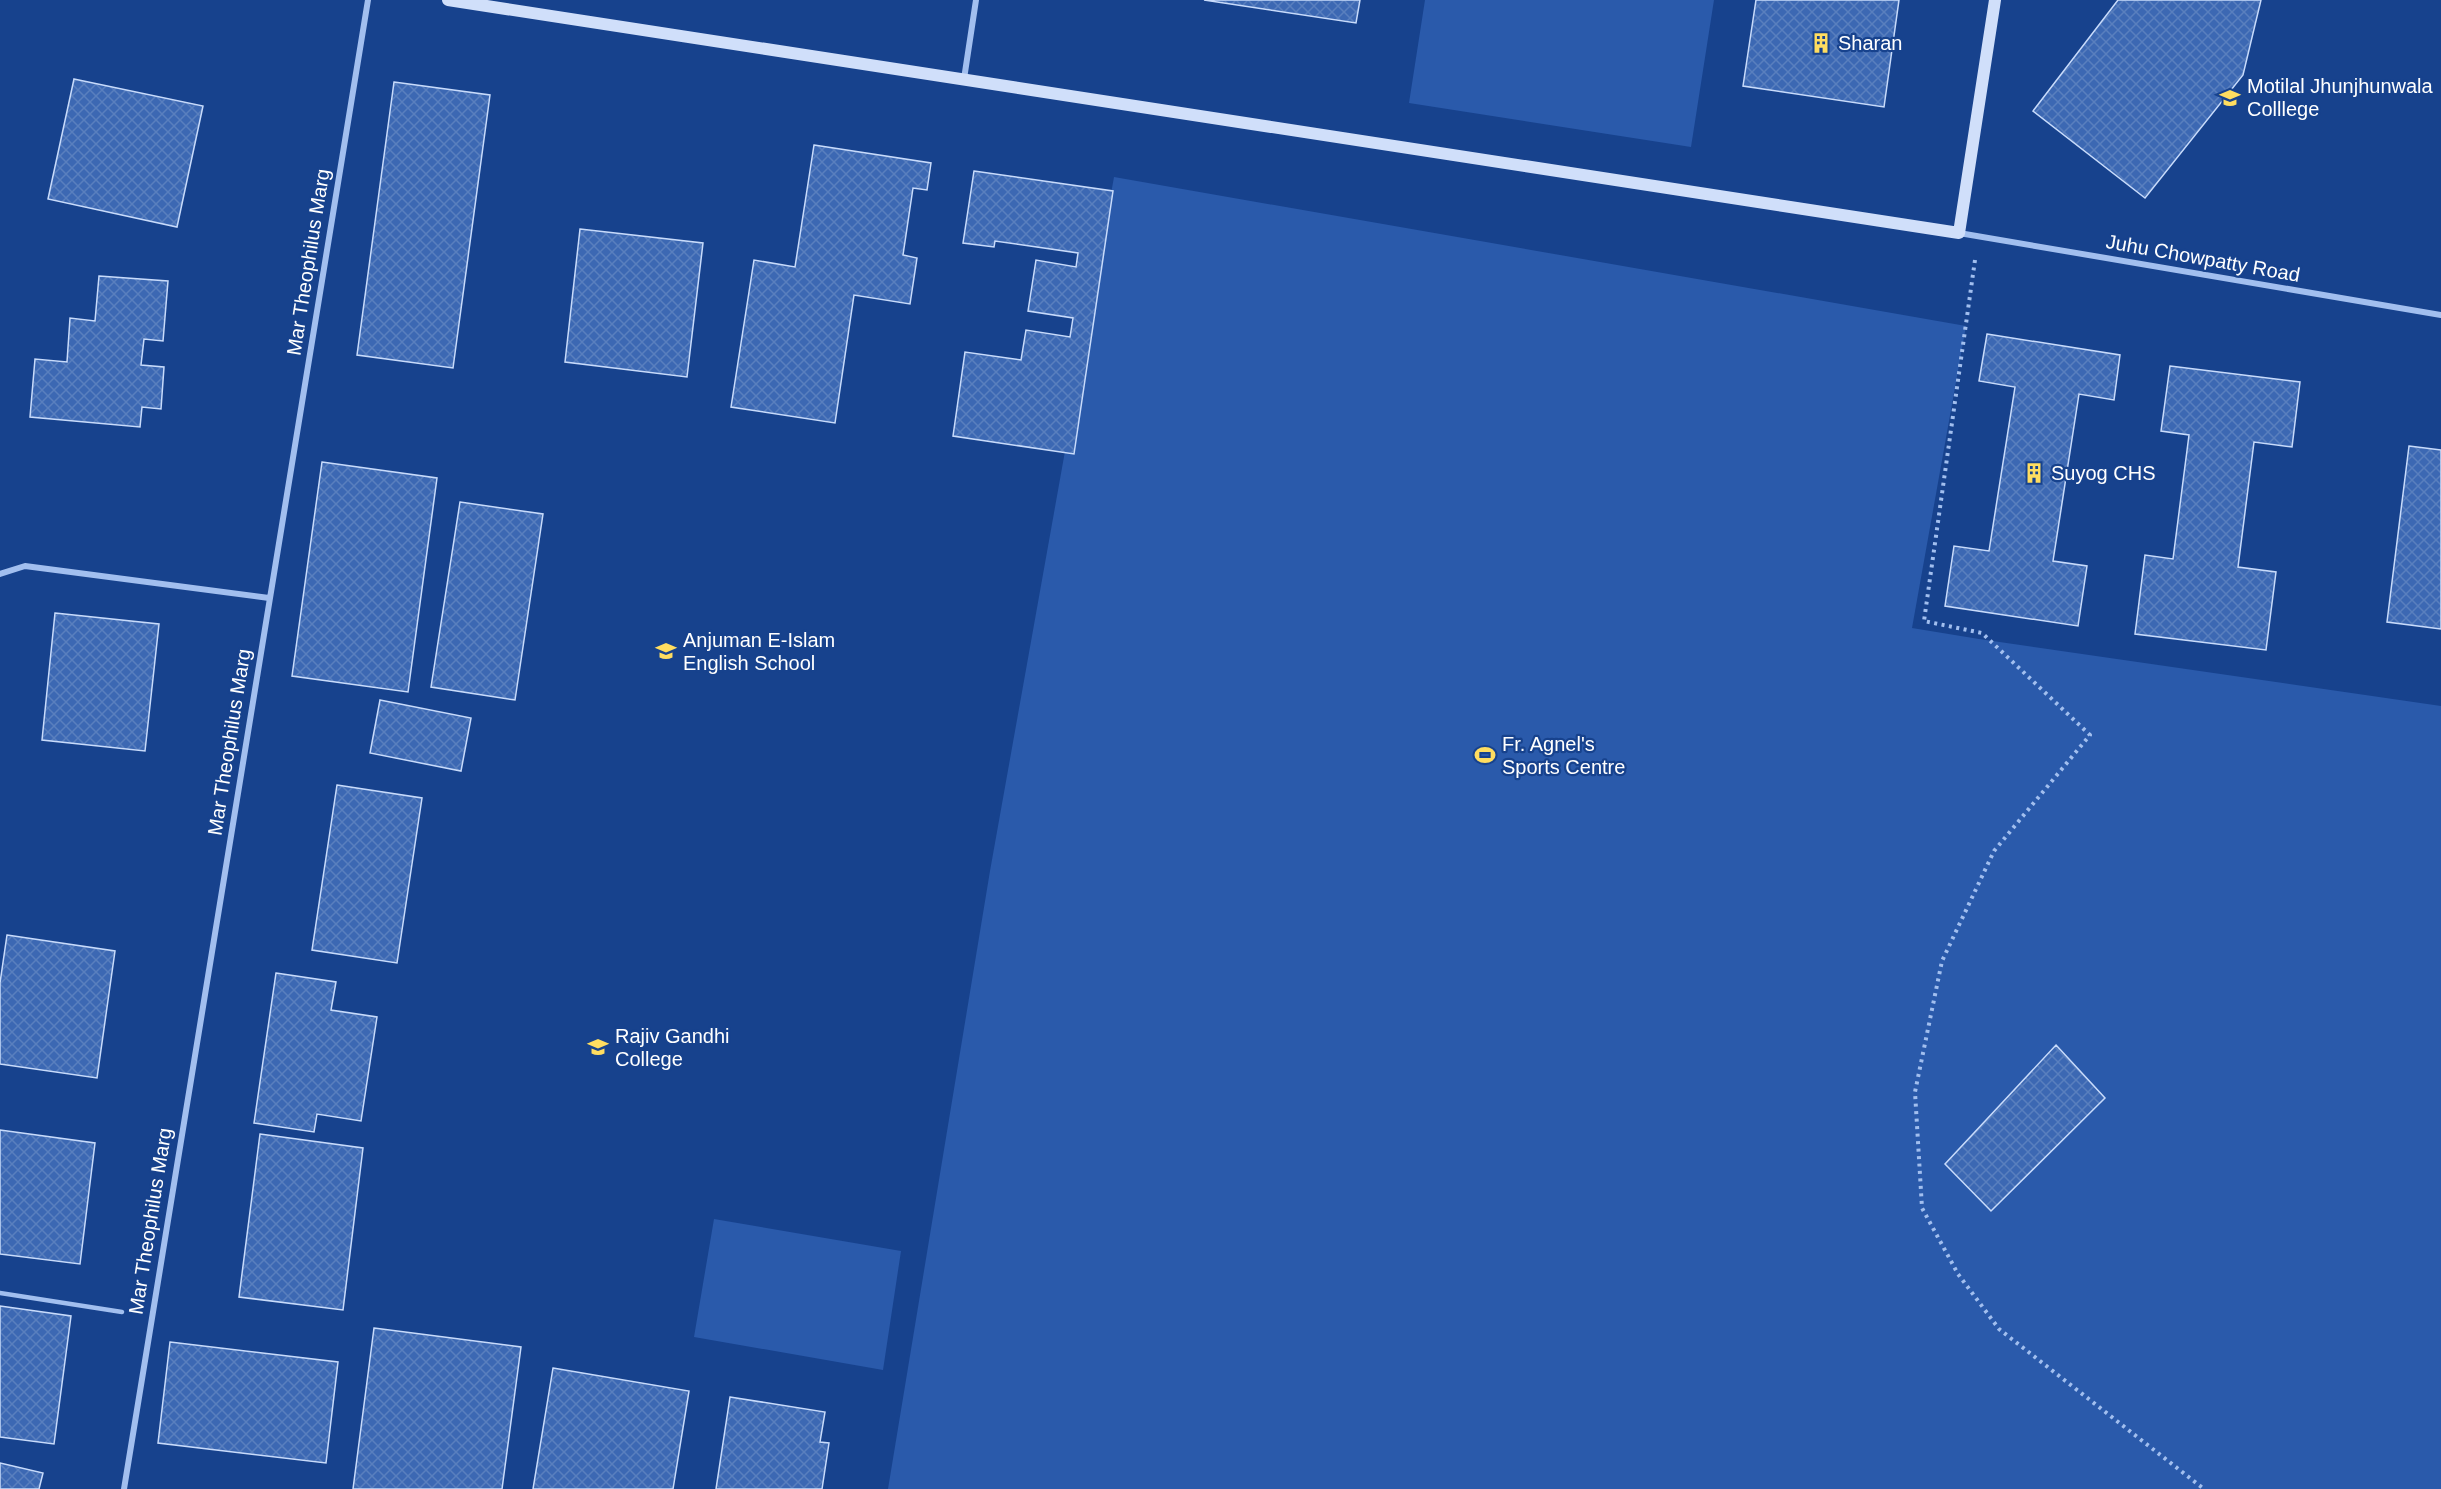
<svg xmlns="http://www.w3.org/2000/svg" width="2441" height="1489" font-family="Arial,sans-serif">
<defs>
<pattern id="building-cross-hatch" width="8" height="8" patternUnits="userSpaceOnUse" patternTransform="scale(1.5)"><rect width="8" height="8" fill="#3c68b3"/><path d="M0 0l8 8M0 8l8-8" fill="none" stroke="#597fbe"/></pattern>
</defs>
<rect width="100%" height="100%" fill="#17428d"/>
<path fill="#2a5aab" d="M 1425,0 L 1714,0 L 1691,147 L 1409,103 Z
M 1114,177 L 1966,326 L 1912,628 L 1979,639 L 2441,706 L 2441,1489 L 888,1489 L 990,871 Z
M 714,1219 L 901,1251 L 883,1370 L 694,1337 Z"/>
<path fill="url(#building-cross-hatch)" stroke="#c8dbfb" stroke-width="1.5" d="M 1204,0 L 1360,0 L 1356,23 Z
M 1756,0 L 1899,0 L 1884,107 L 1743,86 Z
M 2118,0 L 2261,0 L 2243,75 L 2145,198 L 2033,111 Z
M 74,79 L 203,106 L 177,227 L 48,199 Z
M 394,82 L 490,95 L 453,368 L 357,355 Z
M 814,145 L 931,163 L 927,190 L 913,188 L 903,255 L 917,258 L 910,304 L 854,295 L 835,423 L 731,407 L 754,260 L 795,267 Z
M 974,171 L 1113,191 L 1074,454 L 953,436 L 965,352 L 1021,360 L 1026,330 L 1070,337 L 1073,318 L 1028,311 L 1036,260 L 1076,267 L 1078,253 L 995,241 L 994,247 L 963,243 Z
M 580,229 L 703,243 L 687,377 L 565,362 Z
M 99,276 L 168,281 L 163,341 L 144,339 L 141,365 L 164,367 L 161,409 L 142,407 L 140,427 L 30,417 L 35,359 L 67,362 L 70,318 L 95,321 Z
M 1987,334 L 2120,355 L 2114,400 L 2079,394 L 2053,561 L 2087,566 L 2078,626 L 1945,606 L 1954,546 L 1989,551 L 2015,387 L 1979,381 Z
M 2170,366 L 2300,382 L 2292,447 L 2254,442 L 2238,567 L 2276,572 L 2266,650 L 2135,634 L 2145,555 L 2173,559 L 2189,435 L 2161,431 Z
M 2409,446 L 2441,450 L 2441,629 L 2387,622 Z
M 322,462 L 437,478 L 408,692 L 292,676 Z
M 460,502 L 543,514 L 515,700 L 431,687 Z
M 55,613 L 159,624 L 145,751 L 42,740 Z
M 380,700 L 471,718 L 461,771 L 370,753 Z
M 337,785 L 422,798 L 397,963 L 312,950 Z
M 7,935 L 115,951 L 97,1078 L 0,1064 L 0,983 Z
M 276,973 L 336,982 L 331,1010 L 377,1017 L 361,1121 L 317,1114 L 314,1132 L 254,1123 Z
M 2056,1045 L 2105,1098 L 1991,1211 L 1945,1164 Z
M 0,1130 L 95,1143 L 80,1264 L 0,1254 Z
M 260,1134 L 363,1148 L 343,1310 L 239,1297 Z
M 0,1306 L 71,1316 L 54,1444 L 0,1437 Z
M 374,1328 L 521,1347 L 502,1489 L 353,1489 Z
M 170,1342 L 338,1362 L 326,1463 L 158,1443 Z
M 553,1368 L 689,1391 L 673,1489 L 533,1489 Z
M 730,1397 L 825,1412 L 820,1442 L 829,1443 L 822,1489 L 716,1489 Z
M 0,1463 L 43,1473 L 39,1489 L 0,1489 Z"/>
<g fill="none" stroke-linecap="round" stroke-linejoin="round">
<path stroke="#a2bfef" stroke-width="4" stroke-dasharray="3 4.5" stroke-linecap="butt" d="M 1975,260 L 1924,621 L 1982,633 L 2090,735 L 1994,851 L 1942,961 L 1915,1092 L 1922,1208 L 1958,1274 L 1999,1329 L 2204,1489"/>
<path stroke="#a2bfef" stroke-width="4.5" d="M 0,1293 L 122,1312"/>
<path stroke="#a2bfef" stroke-width="6" d="M 964,79 L 976,0
M 1959,233 L 2441,315
M 0,574 L 25,566 L 269,598
M 124,1489 L 368,0"/>
<path stroke="#d0dffa" stroke-width="12" d="M 448,0 L 1959,233 L 1995,0"/>
</g>
<defs>
<g id="building-bare" transform="scale(1.62)"><path d="M-4-6H4V6H1V3H-1V6H-4ZM-2.5-4.3h1.7v1.8h-1.7ZM.8-4.3h1.7v1.8H.8ZM-2.5-1h1.7V.8h-1.7ZM.8-1h1.7V.8H.8Z" fill="#ffdd60" stroke="#17428d" stroke-width="2.5" paint-order="stroke"/></g>
<g id="university-bare" transform="scale(1.62)"><path d="M0-5L7-2L0 1L-7-2ZM-4 1L0 2.5L4 1V4Q0 6-4 4Z" fill="#ffdd60" stroke="#17428d" stroke-width="2.5" paint-order="stroke"/></g>
<g id="school-bare" transform="scale(1.62)"><path d="M0-5L7-2L0 1L-7-2ZM-4 1L0 2.5L4 1V4Q0 6-4 4Z" fill="#ffdd60" stroke="#17428d" stroke-width="2.5" paint-order="stroke"/></g>
<g id="stadium-bare" transform="scale(1.62)"><path d="M0-5a6.5 5 0 1 0 0 10a6.5 5 0 1 0 0-10ZM-3.5-1.8h7v3.6h-7Z" fill="#ffdd60" stroke="#17428d" stroke-width="2.5" paint-order="stroke"/></g>
</defs>
<g fill-rule="evenodd">
<use href="#building-bare" x="1821" y="43"/>
<use href="#university-bare" x="2230" y="98"/>
<use href="#building-bare" x="2034" y="473"/>
<use href="#school-bare" x="666" y="651"/>
<use href="#stadium-bare" x="1485" y="755"/>
<use href="#university-bare" x="598" y="1047"/>
</g>
<g text-anchor="middle" stroke-width="4.5" stroke-linejoin="round" paint-order="stroke">
<g font-size="20" fill="#fff" stroke="#17428d" text-anchor="start">
<text x="1838" y="50">Sharan</text>
<text x="2247" y="93">Motilal Jhunjhunwala<tspan x="2247" dy="23">Colllege</tspan></text>
<text x="2051" y="480">Suyog CHS</text>
<text x="683" y="647">Anjuman E-Islam<tspan x="683" dy="23">English School</tspan></text>
<text x="1502" y="751">Fr. Agnel's<tspan x="1502" dy="23">Sports Centre</tspan></text>
<text x="615" y="1043">Rajiv Gandhi<tspan x="615" dy="23">College</tspan></text>
</g>
<g font-size="20" fill="#fff" stroke="#17428d">
<text transform="translate(2203 258) rotate(10)" y="7">Juhu Chowpatty Road</text>
<text transform="translate(308 262) rotate(-81)" y="7">Mar Theophilus Marg</text>
<text transform="translate(229 742) rotate(-81)" y="7">Mar Theophilus Marg</text>
<text transform="translate(150 1221) rotate(-81)" y="7">Mar Theophilus Marg</text>
</g>
</g>
</svg>
